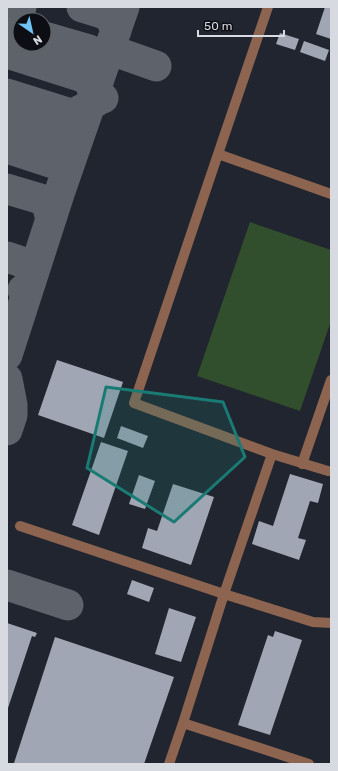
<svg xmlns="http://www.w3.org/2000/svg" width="338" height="771" font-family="Rubik,sans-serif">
<rect width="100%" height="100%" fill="#21252f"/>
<path fill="#314e2d" d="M 250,222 L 331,250 L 331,321 L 300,411 L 197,376 Z"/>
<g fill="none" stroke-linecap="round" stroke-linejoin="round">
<path stroke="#5e626b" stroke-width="31" d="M 82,7 L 108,15 L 114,25 L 116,31
M 44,37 L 89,50
M 7,46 L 21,7
M 7,53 L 86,78 L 90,83 L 94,94
M 125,55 L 156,66
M 7,94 L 71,114 C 83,111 91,103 103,98
M 7,121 L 65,138 L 73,152 C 67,158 62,161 53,163 L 7,148
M 7,189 L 44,200 L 48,208 L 51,219
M 7,257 C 19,261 32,263 31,278 C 31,284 27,287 23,290
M 7,355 L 59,194 L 124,7
M 7,379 L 12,405 L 12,415 L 7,430
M 7,585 L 68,605"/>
</g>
<path fill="#a0a6b3" d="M 325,7 L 331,7 L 331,39 L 316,34 Z
M 280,33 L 299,39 L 295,50 L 276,44 Z
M 304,41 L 329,50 L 325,61 L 300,52 Z
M 57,360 L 123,382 L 104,438 L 38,415 Z
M 121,426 L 148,436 L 143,448 L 117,438 Z
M 101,442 L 128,451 L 99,535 L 72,525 Z
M 290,474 L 323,484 L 318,503 L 310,501 L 298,538 L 306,540 L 299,560 L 252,544 L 259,521 L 273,526 Z
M 139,475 L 155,481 L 145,509 L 129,504 Z
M 173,484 L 214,497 L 191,565 L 142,548 L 148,528 L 157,531 Z
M 132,580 L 154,588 L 149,602 L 127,594 Z
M 169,608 L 196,617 L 181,662 L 155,654 Z
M 7,623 L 37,633 L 35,637 L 32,636 L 7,711 Z
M 275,631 L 302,640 L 270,735 L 238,725 L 268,635 L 273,637 Z
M 55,637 L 174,677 L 144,764 L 16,764 L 14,763 Z"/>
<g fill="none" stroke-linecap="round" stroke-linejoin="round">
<path stroke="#8c6450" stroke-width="10" d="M 268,7 L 218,154 L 331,194
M 218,154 L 134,403 L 272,454 L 328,471
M 302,464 L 331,380
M 20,526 L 224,594 L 313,622 L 331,623
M 183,723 L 309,764
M 169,764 L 183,723 L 224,594 L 272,454"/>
</g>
<path fill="#197b74" fill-opacity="0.2" stroke="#197b74" stroke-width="3" stroke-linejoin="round" d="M 106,387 L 223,402 L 245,457 L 174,522 L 87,468 Z"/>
<rect width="338" height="771" fill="none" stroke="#d7dae1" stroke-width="16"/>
<g transform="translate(32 32) rotate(146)"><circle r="19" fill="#0c0e13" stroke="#5d6065"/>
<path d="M0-3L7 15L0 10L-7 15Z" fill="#70c1f4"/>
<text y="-6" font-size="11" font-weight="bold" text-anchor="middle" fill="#d7dae1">N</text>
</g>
<path d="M198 30v6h86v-6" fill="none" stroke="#d7dae1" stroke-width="2"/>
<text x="204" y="30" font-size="12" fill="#d7dae1" stroke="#0c0e13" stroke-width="3" paint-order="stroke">50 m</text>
</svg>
